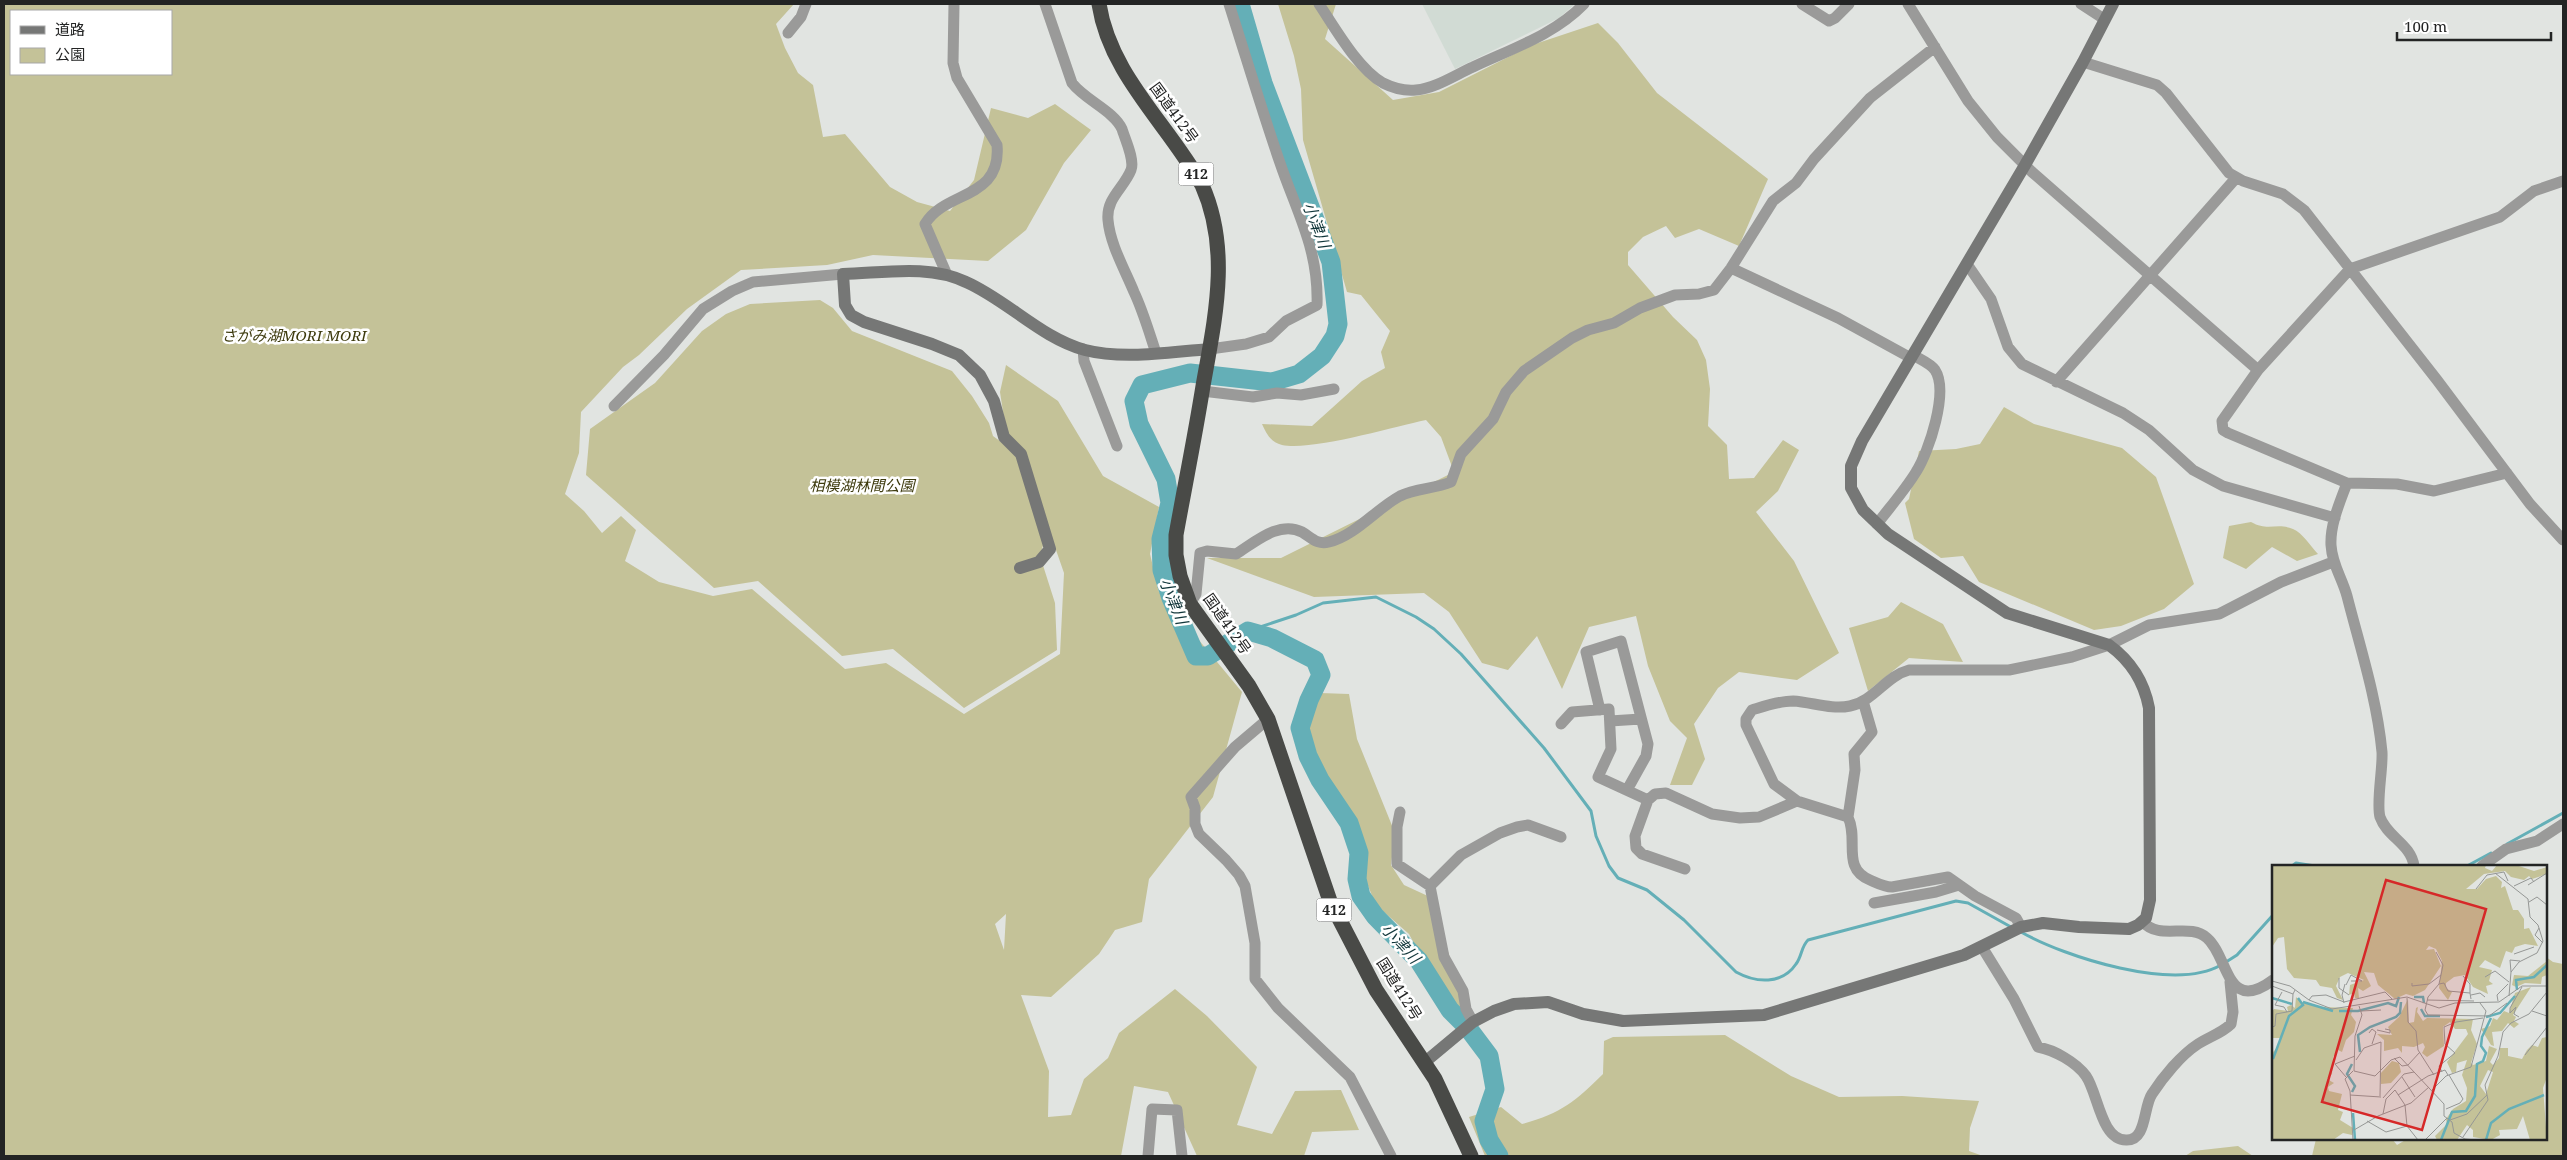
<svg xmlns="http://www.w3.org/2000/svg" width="2567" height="1160" font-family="'Noto Serif','Noto Sans JP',serif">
<rect width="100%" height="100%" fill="#e1e4e1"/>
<path fill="#d1dbd4" d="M 1422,4 L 1575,4 L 1559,18 L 1455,69 Z"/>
<path fill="#c4c298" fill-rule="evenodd" d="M 4,4 L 794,4 L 776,24 L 785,48 L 798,73 L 813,85 L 823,137 L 845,134 L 890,187 L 917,202 L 950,211 L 974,180 L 991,108 L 1028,118 L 1055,104 L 1091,130 L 1064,163 L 1026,230 L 988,261 L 873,255 L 827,265 L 741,270 L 687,309 L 639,355 L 623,367 L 581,412 L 579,453 L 565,494 L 584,511 L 602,533 L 621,516 L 636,530 L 625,561 L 659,582 L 713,596 L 752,589 L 845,669 L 886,663 L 964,714 L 1060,654 L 1064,573 L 1022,452 L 1007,438 L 1000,392 L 1006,365 L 1058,401 L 1103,476 L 1159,507 L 1150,554 L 1159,592 L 1242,692 L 1213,797 L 1149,879 L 1142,922 L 1115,930 L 1099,954 L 1051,997 L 1021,995 L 1049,1071 L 1048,1117 L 1071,1115 L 1084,1079 L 1108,1058 L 1119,1033 L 1175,989 L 1207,1016 L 1257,1067 L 1237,1125 L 1272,1134 L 1295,1091 L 1341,1090 L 1359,1130 L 1312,1132 L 1304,1156 L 1197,1156 L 1168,1092 L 1134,1086 L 1121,1156 L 4,1156 ZM 11,11 L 171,11 L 171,74 L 11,74 ZM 1006,914 L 1004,950 L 995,924 Z
M 1278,4 L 1336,4 L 1325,39 L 1393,100 L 1439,92 L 1532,45 L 1598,23 L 1618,43 L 1657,93 L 1768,179 L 1739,246 L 1699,229 L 1675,238 L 1666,226 L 1643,237 L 1628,252 L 1628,265 L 1673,317 L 1697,340 L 1706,360 L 1710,389 L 1708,426 L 1727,445 L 1729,479 L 1754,478 L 1783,440 L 1799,450 L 1778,491 L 1756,512 L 1794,561 L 1839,653 L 1797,680 L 1739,672 L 1718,688 L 1694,724 L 1705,759 L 1692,785 L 1670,785 L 1687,738 L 1670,721 L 1648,666 L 1636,616 L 1589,627 L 1562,689 L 1537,636 L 1508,670 L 1482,663 L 1449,612 L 1424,593 L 1314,597 L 1207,558 L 1281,558 L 1454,472 L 1441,437 L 1426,420 C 1392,427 1313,451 1282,445 C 1271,443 1266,433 1262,424 L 1312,426 L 1362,381 L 1385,368 L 1381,352 L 1390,331 L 1361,295 L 1347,292 L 1303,140 L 1301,89 L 1294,56 Z
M 820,300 L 833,308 L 852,331 L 952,371 L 972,396 L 989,423 L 993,436 L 1019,455 L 1044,542 L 1040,556 L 1055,603 L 1057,650 L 964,708 L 893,649 L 842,656 L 758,581 L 714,588 L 586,475 L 590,429 L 655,383 L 702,331 L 726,314 L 750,304 Z
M 2004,407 L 2034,424 L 2122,448 L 2156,477 L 2194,584 L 2164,609 L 2121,626 L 2094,630 L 1979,582 L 1963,556 L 1941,558 L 1914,539 L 1905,503 L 1909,499 L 1919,451 L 1956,449 L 1980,444 Z
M 2251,522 C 2269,532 2276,522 2293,529 C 2302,532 2311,547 2318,554 L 2297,561 L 2272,547 L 2246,569 L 2223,558 L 2229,526 Z
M 1901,602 L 1943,624 L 1963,662 L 1909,658 L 1868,691 L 1849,628 L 1888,617 Z
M 1320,693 L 1349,694 L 1357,739 L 1395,833 L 1391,865 L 1404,885 L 1430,897 L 1461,991 L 1460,1009 L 1427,968 L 1409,934 L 1376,905 L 1366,881 L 1361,837 L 1341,798 L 1314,761 L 1305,727 Z
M 2546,957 L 2553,962 L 2563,964 L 2563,1156 L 2312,1156 L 2316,1139 L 2392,1139 L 2397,1145 L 2407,1139 L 2546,1139 Z
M 1725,1035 L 1791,1076 L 1839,1097 L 1902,1096 L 1979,1101 L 1970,1128 L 1969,1151 L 1983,1156 L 1485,1156 L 1469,1117 L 1501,1107 L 1522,1124 C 1560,1114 1576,1101 1603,1074 L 1604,1041 L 1613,1037 Z
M 2238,1146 L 2253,1156 L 2185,1156 L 2193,1151 Z"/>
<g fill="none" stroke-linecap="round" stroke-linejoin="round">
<path stroke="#64afb7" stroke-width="3" d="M 1248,631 L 1296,615 L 1323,603 L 1376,597 L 1416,617 L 1434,629 L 1461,654 L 1544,748 L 1591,811 L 1596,836 L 1609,866 L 1618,878 L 1647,890 L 1684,920 L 1736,972 C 1756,983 1782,985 1796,964 C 1802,956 1801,947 1808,940 L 1956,901 L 1968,903 L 2011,927
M 2507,844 L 2563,813
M 2292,866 L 2296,863 L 2315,866
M 2467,866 L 2491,853
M 2021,932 C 2065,957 2174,992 2221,965
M 2226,962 L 2237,955 L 2273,915"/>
<path stroke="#64afb7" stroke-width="19" d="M 1240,4 L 1263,83 L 1331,262 L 1338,324 L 1335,336 L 1322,356 L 1299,374 L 1272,382 L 1190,373 L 1142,385 L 1134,401 L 1139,424 L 1166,479 L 1170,503 L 1161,539 L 1162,570 L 1171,598 L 1196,656 L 1208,656 L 1248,631 L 1272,638 L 1315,660 L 1321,675 L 1309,700 L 1300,728 L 1308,756 L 1320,780 L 1349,823 L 1359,853 L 1357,879 L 1361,896 L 1375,916 L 1419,961 L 1450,1010 L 1468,1028 L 1489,1056 L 1495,1089 L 1484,1121 L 1489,1140 L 1499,1156"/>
<path stroke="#9a9a99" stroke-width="11" d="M 1045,4 L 1072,83 C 1085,100 1114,111 1122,129 C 1125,139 1135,160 1131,170 C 1124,188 1106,198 1108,220 C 1110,244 1125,270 1134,292 C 1143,311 1149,332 1156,353
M 1319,4 C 1335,28 1358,69 1383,83 C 1393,88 1406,91 1416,90 C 1436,88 1455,75 1473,67 C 1511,49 1554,35 1584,4
M 1802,4 L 1829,21 L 1835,18 L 1849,4
M 1908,4 L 1968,101 L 1997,137 L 2032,172 L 2258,370
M 2081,4 L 2104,19
M 788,33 L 801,17 L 806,4
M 2083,62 L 2157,85 L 2166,93 L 2229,173 L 2243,181 L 2283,194 L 2304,210 L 2437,380 L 2530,504 L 2563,540
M 1967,264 L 1991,299 L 2008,347 L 2022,364 L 2123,413 L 2149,430 L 2193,470 L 2223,486 L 2335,518
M 1731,268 L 1838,318 L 1911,358
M 947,275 L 925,224 C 945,190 1002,200 997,145 L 957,78 L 953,63 L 954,4
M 1083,349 L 1084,361 L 1117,446
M 1210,349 L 1246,344 L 1269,337 L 1286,321 L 1317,305 C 1319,250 1297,213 1280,163 C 1262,111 1246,57 1229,4
M 2056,382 L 2236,178
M 1202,391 L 1253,397 L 1277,393 L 1301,395 L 1334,389
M 614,406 L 664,355 L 703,309 L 732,291 L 753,282 L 843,274
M 2507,473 L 2434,491 L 2397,484 L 2347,483 L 2228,433 L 2223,430 L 2222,421 L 2258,370 L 2350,269 L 2500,217 L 2534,191 L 2563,181
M 2347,483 C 2340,502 2330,524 2331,545 C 2332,564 2342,578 2347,596 C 2360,647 2377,699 2382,752 C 2383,769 2376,803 2380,817 C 2387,837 2411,844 2414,866
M 1877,524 C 1890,507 1905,490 1916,472 C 1929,452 1949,391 1935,370 C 1930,363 1919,359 1913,355
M 1190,604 L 1196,594 L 1200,553 L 1207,551 L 1236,554 C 1254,543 1279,520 1302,532 C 1312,538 1317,545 1329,542 C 1356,535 1376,509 1400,496 C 1416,488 1434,489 1451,482 L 1461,454 L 1493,419 L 1506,392 L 1524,371 L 1572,338 L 1588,330 L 1614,323 L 1640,308 L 1675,295 L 1699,294 L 1714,290 L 1731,268 L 1773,201 L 1796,183 L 1814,159 L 1870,98 L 1935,47
M 1600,710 L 1586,652 L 1621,641 L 1648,744 L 1646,756 L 1627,790
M 1268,719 L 1235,747 L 1191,797 L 1195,808 L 1195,824 L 1199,834 L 1226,860 L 1239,875 L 1245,886 L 1255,943 L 1255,979 L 1278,1008 L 1350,1077 L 1391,1156
M 1610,721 L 1641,719
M 1561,724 L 1572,712 L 1609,709 L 1611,749 L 1598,777 L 1648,800
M 1400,812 L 1397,827 L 1397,864 L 1430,886 L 1444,957 L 1463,991 L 1466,1009 L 1473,1022
M 1848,817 L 1855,770 L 1854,754 L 1872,732 L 1863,701
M 2482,866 L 2506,849 L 2537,841 L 2563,824
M 1685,869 L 1642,854 L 1636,848 L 1635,836 L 1648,800 L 1655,794 L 1666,793 L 1712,814 L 1740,818 L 1759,817 L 1797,801
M 1430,886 L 1461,855 L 1500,833 L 1517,827 L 1528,825 L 1561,837
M 1874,903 L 1936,892 L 1959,885
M 2143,922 C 2160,941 2189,922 2207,938 C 2229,957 2226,1015 2273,980
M 2021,927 L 2016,918 L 1975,896 L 1948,877 L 1892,887 C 1884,887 1877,883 1870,880 C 1841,868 1859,840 1848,817 L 1797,801 L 1774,784 L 1746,725 L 1746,719 L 1752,710 C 1765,706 1779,701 1793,701 C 1812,702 1831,710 1850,706 C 1874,701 1886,676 1909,670 L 2009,670 L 2072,657 L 2109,645 L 2149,625 L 2219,614 L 2281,582 L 2333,562
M 1982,947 L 2014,999 L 2038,1047 C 2054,1050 2076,1062 2086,1076 C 2098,1093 2101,1140 2126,1140 C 2147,1141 2143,1107 2152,1094 C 2163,1077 2181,1055 2198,1044 C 2209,1037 2222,1033 2231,1024 L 2233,1012 L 2230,982
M 1148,1156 L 1152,1109 L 1177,1110 L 1182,1156"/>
<path stroke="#767776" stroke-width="12" d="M 1020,568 L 1039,562 L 1050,549 L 1021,454 L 1004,437 L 994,401 L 980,375 L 959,355 L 932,344 L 864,322 L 851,315 L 845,305 L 843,274 C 883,273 929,264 966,282 C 1007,300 1041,338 1085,350 C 1124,360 1169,352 1210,349
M 1425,1062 L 1473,1022 L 1494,1011 L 1514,1004 L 1548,1002 L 1583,1014 L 1623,1021 L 1764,1015 L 1964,955 L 2021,927 L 2043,923 L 2079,927 L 2129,929 L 2138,925 L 2146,918 L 2150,900 L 2149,708 C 2144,681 2131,661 2109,645 L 2007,613 L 1888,534 L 1863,510 L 1851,488 L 1851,466 L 1862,441 L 2025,165 L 2083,62 L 2113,4"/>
<path stroke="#494a47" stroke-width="15" d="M 1099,4 C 1110,75 1168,124 1202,185 C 1231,250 1215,318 1203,386 C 1195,436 1185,485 1176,535 L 1176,555 L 1180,576 L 1190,604 L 1249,686 L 1268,719 L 1330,901 L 1376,990 L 1435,1079 L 1471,1156"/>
</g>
<g text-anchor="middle" stroke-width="5" stroke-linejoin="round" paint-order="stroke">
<g fill="#fff" stroke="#656666" stroke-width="1">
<rect x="1178.5" y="162.5" width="35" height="23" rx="4"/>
<rect x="1316.5" y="898.5" width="35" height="23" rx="4"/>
</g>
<g font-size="14" font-weight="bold" fill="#232424">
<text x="1196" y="179">412</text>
<text x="1334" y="915">412</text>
</g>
<g font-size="15" fill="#232424" stroke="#fff">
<text transform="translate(1174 113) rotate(54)" y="5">国道412号</text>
<text transform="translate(1227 624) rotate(55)" y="5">国道412号</text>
<text transform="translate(1399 989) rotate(58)" y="5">国道412号</text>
</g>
<g font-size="15" font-style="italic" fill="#3e3b0e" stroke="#fff">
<text x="294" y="341">さがみ湖MORI MORI</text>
<text x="862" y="491">相模湖林間公園</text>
</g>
<g font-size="16" font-style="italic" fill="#11363a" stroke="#fff">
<text transform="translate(1317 225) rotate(69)" y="6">小津川</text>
<text transform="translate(1174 601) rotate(68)" y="6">小津川</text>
<text transform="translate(1401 943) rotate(47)" y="6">小津川</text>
</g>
</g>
<g transform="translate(2272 865)">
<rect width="275" height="275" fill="#e1e4e1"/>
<path d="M 0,0 L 214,0 L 213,3 L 220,6 L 225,0 L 244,0 L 262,6 L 275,2 L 275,9 L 260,14 L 257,11 L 252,15 L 239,12 L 233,6 L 212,9 L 194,24 L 205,24 L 214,14 L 224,11 L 230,17 L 229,23 L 233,21 L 241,45 L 246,45 L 252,54 L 252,64 L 257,63 L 266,81 L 253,79 L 243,82 L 240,88 L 234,86 L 228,103 L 213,95 L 207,102 L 220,105 L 217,116 L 221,119 L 214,121 L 216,129 L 201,122 L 193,110 L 182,112 L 174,118 L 174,123 L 180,127 L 176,135 L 167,123 L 170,96 L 164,84 L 157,81 L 154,85 L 162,84 L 169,101 L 153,125 L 141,131 L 134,129 L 123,134 L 106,120 L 102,108 L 92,107 L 99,121 L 91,126 L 86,123 L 87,133 L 83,133 L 82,128 L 77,130 L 78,120 L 92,115 L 76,108 L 68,112 L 64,121 L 71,135 L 65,133 L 60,123 L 48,121 L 44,115 L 22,113 L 15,104 L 12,72 L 6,73 L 0,82 ZM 275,96 L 275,110 L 270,112 L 269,119 L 253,118 L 244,122 L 240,120 L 242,110 L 256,111 ZM 259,122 L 241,150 L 244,152 L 242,156 L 247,159 L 242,163 L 236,158 L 230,166 L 220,167 L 222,181 L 219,180 L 209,164 L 218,161 L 221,153 L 225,155 L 232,146 L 237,148 L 243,128 ZM 24,132 L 29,137 L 49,142 L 81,143 L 79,150 L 84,157 L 82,167 L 74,175 L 70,187 L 66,185 L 61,192 L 60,209 L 55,214 L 62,218 L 56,222 L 57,226 L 70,229 L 66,245 L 71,247 L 68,255 L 81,263 L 80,270 L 71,268 L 61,275 L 0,275 L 0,188 L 7,181 L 9,173 L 0,173 L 0,147 L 2,144 L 16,146 L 15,142 L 19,140 L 23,143 ZM 136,134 L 137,158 L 142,157 L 144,143 L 146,142 L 145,147 L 151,156 L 155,153 L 201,154 L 199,165 L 205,179 L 199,198 L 201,200 L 214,196 L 217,181 L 225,184 L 218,197 L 221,200 L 227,193 L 228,183 L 236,183 L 236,191 L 250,194 L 255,185 L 260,180 L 266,182 L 270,173 L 275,172 L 275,212 L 271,223 L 275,275 L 258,275 L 251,251 L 245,264 L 227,265 L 228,270 L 219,275 L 201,272 L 201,265 L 195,260 L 185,275 L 165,275 L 163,271 L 175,259 L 174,254 L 181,244 L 194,236 L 195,223 L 190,210 L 195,195 L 185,198 L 184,207 L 180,208 L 175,197 L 196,169 L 194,164 L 183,164 L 178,157 L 171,162 L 172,181 L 155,192 L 150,188 L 153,182 L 151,178 L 142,182 L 130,181 L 130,188 L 126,183 L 112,186 L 112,175 L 105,169 L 120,170 L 116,162 L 127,152 ZM 216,205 L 221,207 L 214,229 L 208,221 ZM 120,196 L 127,198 L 129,207 L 119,218 L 109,219 L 108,209 Z" fill="#c4c298" fill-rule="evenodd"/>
<path fill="none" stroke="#64afb7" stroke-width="2.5" d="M 245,125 L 244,115 L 262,112 L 275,100M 142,132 L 151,132 L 152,138M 0,133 L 20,139M 31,137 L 61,146M 149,144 L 153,151 L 168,151M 67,146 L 86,146 L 116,138 L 124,141 L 127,132M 214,152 L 228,148 L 243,131M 88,187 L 86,170 L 98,162 L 124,152 L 128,148 L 129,137M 1,194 L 17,151 L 31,140 L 26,133M 80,227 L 83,221 L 75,209 L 80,199M 81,248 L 83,275M 169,275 L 180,247 L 194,246 L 203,231 L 205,199 L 211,196 L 214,188 L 209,181 L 210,172 L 219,153M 214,275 L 219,258 L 237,244 L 272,230"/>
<path fill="none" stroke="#959795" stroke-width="1" d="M 223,8 L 256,34 L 258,52 L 266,60 L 271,76 L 265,88 L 247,97 L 239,107 L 237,131M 256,20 L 275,8M 242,21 L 259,13 L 262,17M 204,24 L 215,10 L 232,7 L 236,16M 257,37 L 265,32 L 275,40M 267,63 L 263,70 L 271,78M 164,87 L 171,100 L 169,110M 242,89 L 262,82M 239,107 L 238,95 L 248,96M 191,111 L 198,119 L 198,128M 213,112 L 223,106 L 237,117M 67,113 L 67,123 L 77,130M 0,116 L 18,121 L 37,135 L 60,144 L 135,132 L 167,143 L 183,138 L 227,137 L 250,121 L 275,121M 140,118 L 140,121 L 157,119 L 169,110 L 167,119 L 156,132 L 153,145 L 156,150 L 217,151 L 235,138M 167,119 L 172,118 L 176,126 L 198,128 L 199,134M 74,120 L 79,110 L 90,116 L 79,116M 0,121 L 21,129 L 23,125M 10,127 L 3,140 L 12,142 L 15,147M 199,130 L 208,128 L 213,132M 135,133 L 136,157 L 144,166 L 146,185 L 162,210M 37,135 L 40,131 L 54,130 L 72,137 L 113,127 L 120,134M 155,135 L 202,136M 226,136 L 225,130 L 236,119M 72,138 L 70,130 L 73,119M 87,141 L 90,150 L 83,171 L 82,206 L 103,211 L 119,195 L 128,192 L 172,239 L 172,251 L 180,257 L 182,268 L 193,274 L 205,275M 89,146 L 109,145M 260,146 L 275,151M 247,152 L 242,149 L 244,142 L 238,148 L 238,143 L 250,122M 0,162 L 3,161 L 4,149 L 20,146 L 21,129M 105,165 L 118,168 L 118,165 L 113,164M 97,168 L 100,164 L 104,167 L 100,179M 253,190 L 275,162M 122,193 L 130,201 L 136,200M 84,195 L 92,183 L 109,177 L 108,231M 136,200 L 148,187M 170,207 L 167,201 L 183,188 L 173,179 L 172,162 L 184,157 L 211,153M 74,212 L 63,199 L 83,191M 130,212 L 143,232M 160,225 L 174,211 L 199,202 L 214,146 L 208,138M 78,230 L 109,232M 126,230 L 156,211 L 173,205 L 176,210M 111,233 L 132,209 L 142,207M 174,244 L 188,238 L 191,234 L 177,210M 111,249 L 114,234 L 123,225 L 133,240 L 135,261M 178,255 L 195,249 L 215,230M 95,256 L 114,267M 82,265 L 106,251 L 139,238 L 157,222M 114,267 L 135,261 L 146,275M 191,272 L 216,235 L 213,220 L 226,191 L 231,167 L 239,158 L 257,149 L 275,127M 81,275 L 78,226 L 73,214 L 81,206M 153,275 L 175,253"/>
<path fill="#d62828" fill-opacity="0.15" stroke="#d62828" stroke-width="2.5" d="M 114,15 L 214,44 L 150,265 L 50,237 Z"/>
<rect width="275" height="275" fill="none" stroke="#232424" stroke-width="2.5"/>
</g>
<rect width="2567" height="1160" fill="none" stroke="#232424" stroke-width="10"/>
<rect x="10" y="10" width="162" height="65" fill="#ffffff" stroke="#a7a7a7"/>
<rect x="20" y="26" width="25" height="8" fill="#767776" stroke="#a7a7a7"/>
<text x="55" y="35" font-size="15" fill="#232424">道路</text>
<rect x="20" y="48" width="25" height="15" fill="#c4c298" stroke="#a7a7a7"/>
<text x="55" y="60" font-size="15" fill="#232424">公園</text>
<path d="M2397 32v8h154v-8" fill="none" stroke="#232424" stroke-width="2.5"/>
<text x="2404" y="32" font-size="15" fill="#232424" stroke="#ffffff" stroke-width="4" paint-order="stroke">100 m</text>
</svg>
